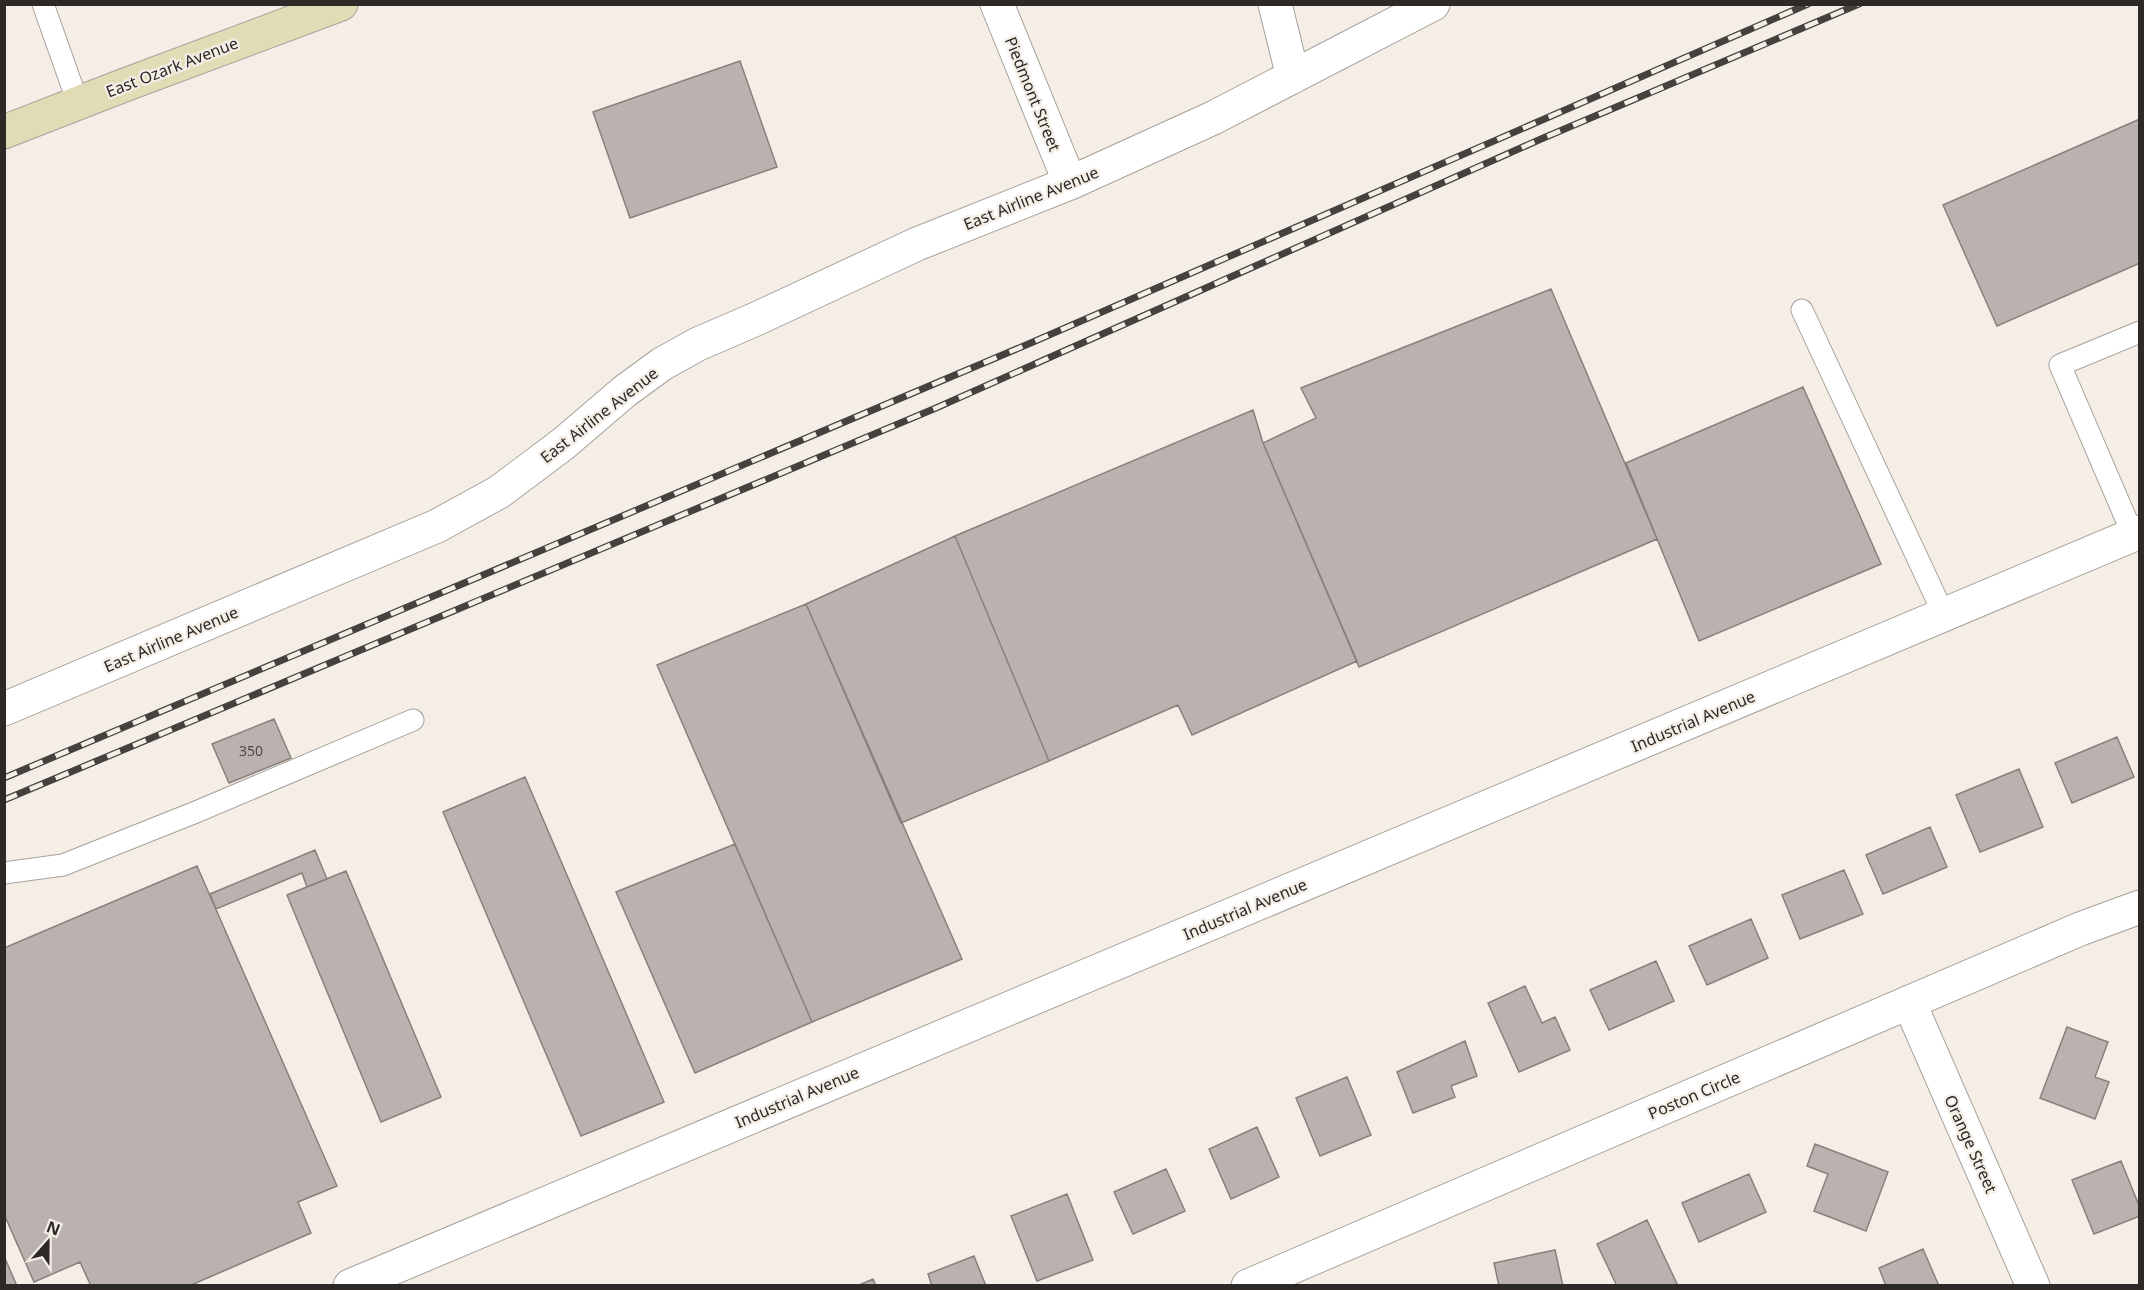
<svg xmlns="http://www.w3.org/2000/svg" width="2144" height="1290" font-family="'Noto Sans',sans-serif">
<rect width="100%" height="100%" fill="#f4eee7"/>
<path fill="#bbb2af" stroke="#88807d" stroke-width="1.5" d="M 740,61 L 777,167 L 630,218 L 593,112 Z
M 2140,119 L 2140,263 L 1997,326 L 1943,205 Z
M 1551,289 L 1657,539 L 1359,667 L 1263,443 L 1316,418 L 1301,388 Z
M 1803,387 L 1881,564 L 1699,641 L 1626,463 Z
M 1253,410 L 1263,443 L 1357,661 L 1192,735 L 1178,705 L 1049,761 L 955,536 Z
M 955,536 L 1049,761 L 901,823 L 806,604 Z
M 806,604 L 962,959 L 812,1022 L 657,665 Z
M 274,719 L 291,758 L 229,783 L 212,744 Z
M 2117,737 L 2134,777 L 2072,803 L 2055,763 Z
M 2019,769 L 2043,827 L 1980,852 L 1956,795 Z
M 525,777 L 664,1102 L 581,1136 L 443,812 Z
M 1930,827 L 1947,867 L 1883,894 L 1866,855 Z
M 735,844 L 812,1022 L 695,1073 L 616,892 Z
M 315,850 L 327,879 L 307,887 L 302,873 L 216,909 L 210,894 Z
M 197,866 L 337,1186 L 298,1202 L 311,1233 L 189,1286 L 91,1286 L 80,1262 L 34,1282 L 4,1214 L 4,948 Z
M 1844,870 L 1863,914 L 1800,939 L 1782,895 Z
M 346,871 L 441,1097 L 381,1122 L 287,895 Z
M 1751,919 L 1768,958 L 1707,985 L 1689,946 Z
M 1656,961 L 1674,1001 L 1609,1030 L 1590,990 Z
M 1525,986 L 1542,1023 L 1555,1017 L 1570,1050 L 1519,1072 L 1488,1003 Z
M 2067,1027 L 2108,1042 L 2095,1077 L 2109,1082 L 2095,1119 L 2040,1098 Z
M 1465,1041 L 1477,1076 L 1451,1086 L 1455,1097 L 1413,1113 L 1397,1072 Z
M 1347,1077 L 1371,1135 L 1320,1156 L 1296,1098 Z
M 1257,1127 L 1279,1177 L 1231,1199 L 1209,1149 Z
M 1815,1144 L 1888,1172 L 1866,1231 L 1814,1211 L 1828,1174 L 1807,1166 Z
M 2121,1161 L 2140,1208 L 2140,1216 L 2094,1234 L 2072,1180 Z
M 1166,1169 L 1185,1211 L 1133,1234 L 1114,1192 Z
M 1749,1174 L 1766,1212 L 1699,1242 L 1682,1203 Z
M 1067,1194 L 1093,1260 L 1037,1281 L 1011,1216 Z
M 1647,1220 L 1678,1286 L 1617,1286 L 1597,1244 Z
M 1923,1249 L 1939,1286 L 1886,1286 L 1879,1268 Z
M 1555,1250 L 1563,1286 L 1499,1286 L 1494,1263 Z
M 4,1256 L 17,1286 L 4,1286 Z
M 974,1256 L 986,1286 L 932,1286 L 928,1274 Z
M 873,1279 L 876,1286 L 857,1286 Z"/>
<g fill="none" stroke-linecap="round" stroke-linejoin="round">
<g stroke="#a7a19b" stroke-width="23">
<path id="service" d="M 43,4 L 78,103
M 1802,310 L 1944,615
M 2133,535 L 2060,365 L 2140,332
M 4,873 L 63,865 L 196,812 L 413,720"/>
</g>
<g stroke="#a7a19b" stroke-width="35">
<path id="minor" d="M 997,4 L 1070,183
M 1275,4 L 1293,77
M 4,709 L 437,526 L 499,492 L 563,444 L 625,391 L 662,364 L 698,344 L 756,319 L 917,244 L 1070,183 L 1213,118 L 1433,4
M 1909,1002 L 2033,1286
M 350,1286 L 2140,532
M 1248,1286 L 2080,929 L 2140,907"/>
</g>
<g stroke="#a7a19b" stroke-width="35">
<path id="secondary" d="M 4,132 L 122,86 L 341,4"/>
</g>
<use href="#service" stroke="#fff" stroke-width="21"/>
<use href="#minor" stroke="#fff" stroke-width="33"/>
<use href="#secondary" stroke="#e1dcb5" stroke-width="33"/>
<g stroke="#44413f" stroke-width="7">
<path id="rail" d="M 4,778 L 1033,342 L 1808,4
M 4,800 L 936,408 L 1541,139 L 1859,4"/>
</g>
<use href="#rail" stroke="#f4eee7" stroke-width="4.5" stroke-dasharray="14" stroke-linecap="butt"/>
</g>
<g text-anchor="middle" stroke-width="4.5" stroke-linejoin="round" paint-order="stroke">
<g font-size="14" fill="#504b49">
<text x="251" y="756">350</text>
</g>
<g font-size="16" fill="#2c2927" stroke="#f4eee7">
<text transform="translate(172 67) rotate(-21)" y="6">East Ozark Avenue</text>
<text transform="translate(1033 94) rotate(68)" y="6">Piedmont Street</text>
<text transform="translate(1031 198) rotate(-22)" y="6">East Airline Avenue</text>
<text transform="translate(599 415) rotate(-38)" y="6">East Airline Avenue</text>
<text transform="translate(171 639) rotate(-23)" y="6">East Airline Avenue</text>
<text transform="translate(1693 721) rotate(-23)" y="6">Industrial Avenue</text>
<text transform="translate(1245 909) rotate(-23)" y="6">Industrial Avenue</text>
<text transform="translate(1694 1095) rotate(-23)" y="6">Poston Circle</text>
<text transform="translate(797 1097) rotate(-23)" y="6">Industrial Avenue</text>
<text transform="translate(1971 1144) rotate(66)" y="6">Orange Street</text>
</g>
</g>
<rect width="2144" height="1290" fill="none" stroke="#2c2927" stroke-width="12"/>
<g transform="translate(48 1242) rotate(21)" stroke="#f4eee7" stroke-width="4.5" paint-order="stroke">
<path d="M0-4.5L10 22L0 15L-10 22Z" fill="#2c2927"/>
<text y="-9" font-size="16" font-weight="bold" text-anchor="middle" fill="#2c2927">N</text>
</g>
</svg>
